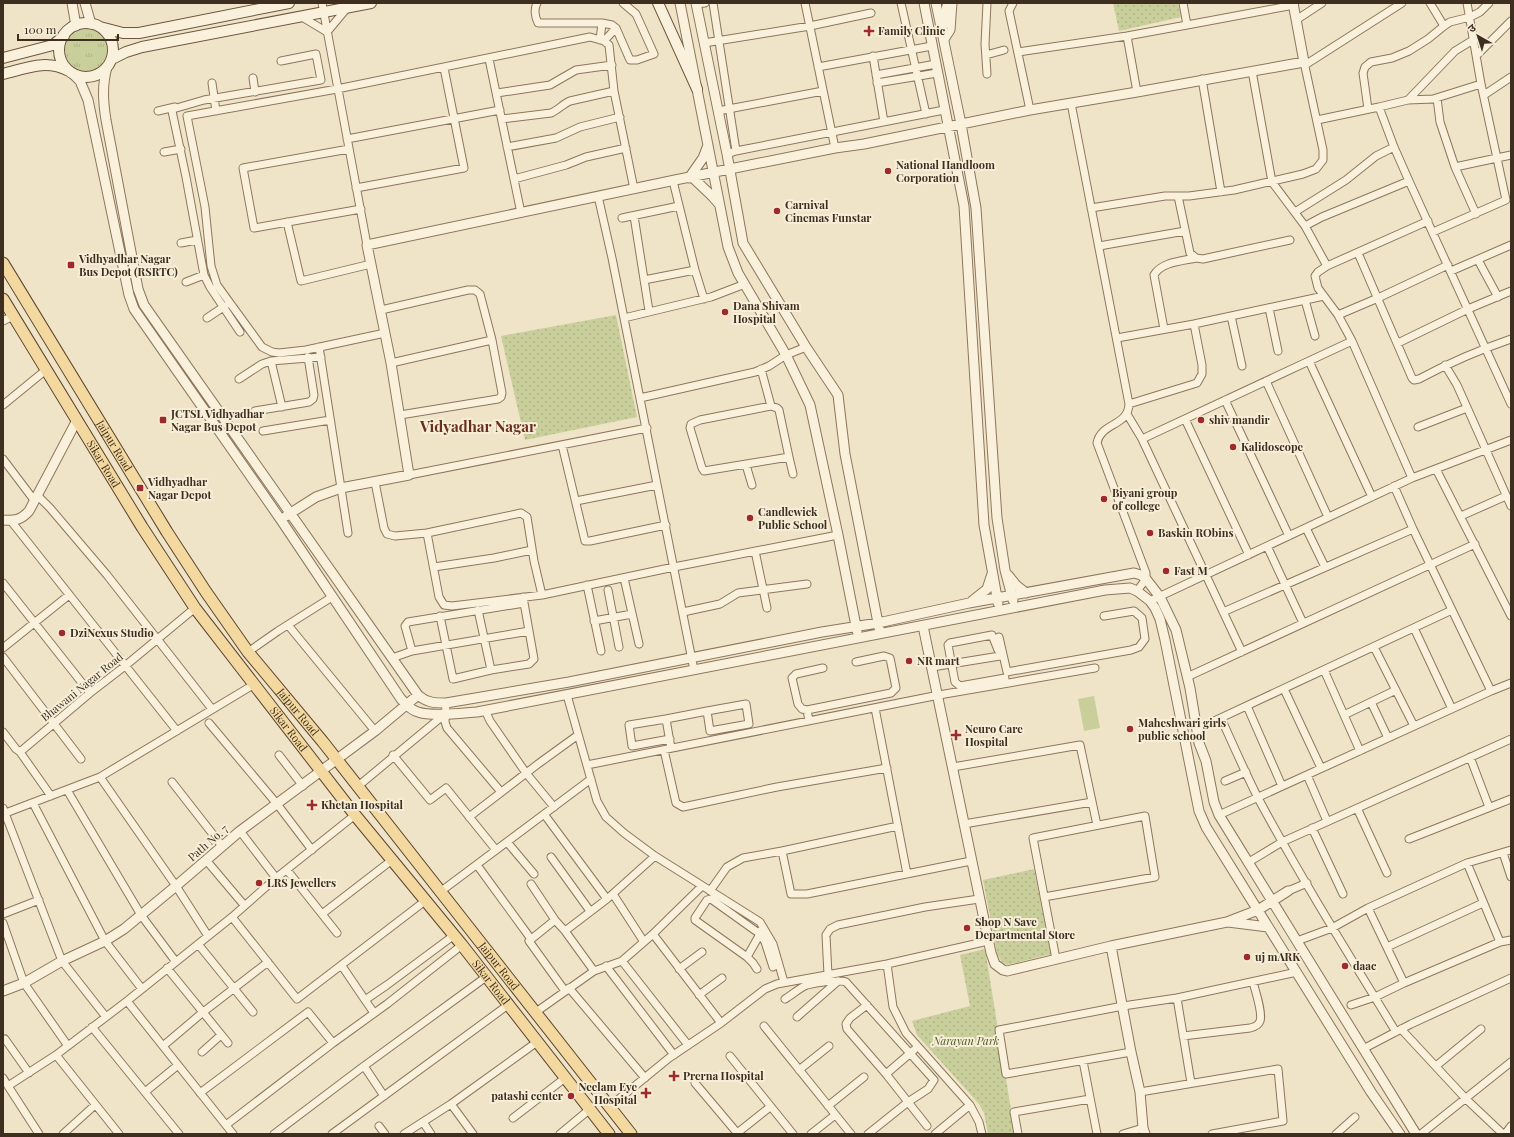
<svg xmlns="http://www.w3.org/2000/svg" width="1514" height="1137" font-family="'Playfair Display','Noto Sans Devanagari',serif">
<defs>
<pattern id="grass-tufts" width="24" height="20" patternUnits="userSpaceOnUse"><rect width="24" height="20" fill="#c9cf9b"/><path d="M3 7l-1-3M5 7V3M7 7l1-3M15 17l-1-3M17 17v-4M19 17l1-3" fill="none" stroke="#aeb285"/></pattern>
<pattern id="park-dots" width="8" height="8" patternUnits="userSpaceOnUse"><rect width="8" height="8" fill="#c9cf9b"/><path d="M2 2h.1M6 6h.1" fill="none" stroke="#aeb285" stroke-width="1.8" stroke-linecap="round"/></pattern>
</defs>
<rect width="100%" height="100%" fill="#f0e4c8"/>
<path fill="url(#grass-tufts)" d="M65 50a21 21 0 1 1 42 0a21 21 0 1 1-42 0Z"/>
<path fill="url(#park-dots)" d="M 1113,3 L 1178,3 L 1181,17 L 1119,31 Z
M 616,315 L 637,417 L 525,440 L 501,336 Z
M 1034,869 L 1051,954 L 1007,965 L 1002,962 L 997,954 L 983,880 Z
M 985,949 L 1015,1134 L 988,1134 L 984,1113 L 979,1104 L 917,1035 L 912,1021 L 970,1006 L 960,955 Z"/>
<path fill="#c9cf9b" d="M 1094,696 L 1100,728 L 1084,731 L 1078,699 Z"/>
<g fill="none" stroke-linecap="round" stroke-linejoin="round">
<g stroke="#8d765c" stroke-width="9">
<path id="minor" d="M 322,3 L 367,245
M 537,3 C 534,9 535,17 538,23 L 602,23 L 612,25 L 616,28 L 630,60 L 637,60 L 654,54 L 636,14 L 623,3
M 713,3 L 736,151
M 805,3 L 835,148
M 901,3 L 926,114
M 987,3 L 985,44 L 987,74
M 1013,3 L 1009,11 L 1030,110
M 1183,3 L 1187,25 L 1294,5
M 1430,3 L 1444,26
M 696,4 L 705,3
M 302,17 L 327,32 L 347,8
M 1296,20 L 1322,3
M 1127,36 L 1137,92
M 600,40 L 602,23
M 604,41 L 616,28
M 944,41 L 951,30 L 953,3
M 704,43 L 810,26 L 871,13
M 1018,52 L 1127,36 L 1187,25
M 986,55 L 1004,50
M 1477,55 L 1511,21
M 873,56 L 884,122
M 489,59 L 521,213
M 1305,65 L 1402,3
M 818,67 L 932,46
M 1252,71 L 1272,182 L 1305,226 L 1327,266
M 876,75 L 936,64
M 253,78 L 255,92
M 1202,79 L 1221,192
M 212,83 L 216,111
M 877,83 L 937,73
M 497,93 L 550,85 L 576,70 L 612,65
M 1484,95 L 1511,77
M 1437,98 L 1440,122 L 1455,167
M 1408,100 L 1455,51 L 1473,40
M 1071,103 L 1129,404 C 1128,427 1101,422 1097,443 L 1146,573 L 1146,579 L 1137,591
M 1379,107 L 1408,100 L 1433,99 L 1481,84
M 1368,109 L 1363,73 L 1365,67 L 1371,62 L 1392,58 L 1409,51 L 1428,39 L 1444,26 L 1450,22 L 1470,17 L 1480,12 L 1489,3
M 158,111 L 175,107
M 718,111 L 823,91
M 502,119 L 551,113 C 558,110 563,104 570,101 L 614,91
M 1317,120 L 1379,107 L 1394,147 L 1409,181
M 347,139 L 500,110
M 507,147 L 556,138 L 580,127 L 620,117
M 349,149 L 243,168 L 254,228 L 361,209
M 164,152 L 181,149
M 727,154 L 736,151 L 944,110
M 514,179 L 566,165 L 586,157 L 626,148
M 356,188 L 464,168 L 444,68
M 598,196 L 612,258 L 694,670
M 1178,196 L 1190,253 L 1196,258 L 1203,259 L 1290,240
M 1091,208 L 1165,196 L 1189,196 L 1234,190 L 1303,174 L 1316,169 L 1323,160 L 1323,150 L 1304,62
M 1295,212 L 1346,180 L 1376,156 L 1394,147
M 1476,214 L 1455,167 L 1511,155
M 634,216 L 649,311
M 622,218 L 679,206
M 287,222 L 301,281 L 371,264
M 1305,226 L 1322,217 L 1409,181 L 1511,404
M 1433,232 L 1506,200 L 1481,84 L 1467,3
M 181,243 L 197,240
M 1099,246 L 1185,231
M 1358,253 L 1412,378 L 1414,380 L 1419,379 C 1449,363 1479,350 1511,339
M 1478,260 L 1498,297
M 695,270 L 704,299
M 1451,271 L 1511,245
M 644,280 L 695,270 L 673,181
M 186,282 L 204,275
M 1305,300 L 1315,336
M 1269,308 L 1278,351
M 381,310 L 468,290 L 475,290 L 480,294 L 492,340 L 391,363
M 1338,315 L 1378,298 L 1448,265
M 1231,316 L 1242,366
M 207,318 L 225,306
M 624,318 L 711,297 L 745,284
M 3,321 L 13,316
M 1164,329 L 1154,275 C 1161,262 1182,261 1196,258
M 240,332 L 210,287 L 204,275 L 186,177 L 172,111 L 173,109 L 204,100 L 321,80 L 316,54 L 281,61
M 385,333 L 306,350 L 279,353 L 272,352 L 262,347 L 230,303 L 217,285 L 211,266 L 205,207 L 187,116 L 337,89 L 590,37 L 604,41 L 609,45 L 614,91 L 634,189
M 1117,338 L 1194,324 L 1324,296
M 1352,341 L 1309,361 L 1372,497
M 1398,343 L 1468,309 L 1511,291
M 319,347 L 348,533
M 271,361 L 282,407
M 1445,365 L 1457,385 L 1511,506
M 761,369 L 771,406
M 239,379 L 262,364 L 271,361 L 321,357
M 1266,381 L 1328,517
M 640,398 L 755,372 L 769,366 L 786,355 L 806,347
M 1225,400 L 1289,536
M 1129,404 L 1197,383 L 1202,374 L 1202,365 L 1194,324
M 3,405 L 47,369
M 771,406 L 777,408 L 779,410 L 789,457 L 704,471 L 702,468 L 690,428 L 691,424 L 700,420 Z
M 255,411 L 309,402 L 313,399 L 314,395 L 308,357
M 1127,414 L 1142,439 L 1309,361
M 400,415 L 498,399 L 501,397 L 502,393 L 492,340
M 1185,419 L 1249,555
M 1418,427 L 1467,408
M 263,431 L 330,420
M 1142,439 L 1242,652
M 562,445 L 585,541 L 590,541 L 666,525
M 789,457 L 793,474
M 3,459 L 34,500
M 746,465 L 752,485
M 1436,469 L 1511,616
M 409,475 L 647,428
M 1412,478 L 1352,341 L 1338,315 L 1318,288 L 1315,276 L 1318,272 L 1327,266 L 1428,221
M 375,482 L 384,528 L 387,534 L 395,536 L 427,533 L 521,513 L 527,517 L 534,561 L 542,595
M 37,495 L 50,508 L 107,575 L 212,709
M 576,501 L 657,485
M 1461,516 L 1506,496
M 11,521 L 177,731
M 1306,528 L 1325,567
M 427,533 L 439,597 L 444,605 L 452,606 L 542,595 L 674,567 L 838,535
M 1267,546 L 1303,623
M 755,551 L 767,608
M 434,567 L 494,558 L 532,550
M 624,578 L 639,644
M 3,583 L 90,693
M 587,585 L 601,651
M 608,590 L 619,647
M 1150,601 L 1412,478 L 1511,440
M 478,610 L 491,670
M 1452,610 L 1491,691
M 683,612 L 720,604 L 738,593 L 807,584
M 1223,612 L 1413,529 L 1394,486
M 440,616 L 453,679 L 491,670 L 529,664 L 534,659 L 523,597
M 594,621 L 632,614
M 288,625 L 375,731
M 1414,628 L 1452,709
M 999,637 L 1007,672 L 1131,650 L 1139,647 L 1145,639 L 1142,618 L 1134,611 L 1104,616
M 1374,647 L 1414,726
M 3,648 L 69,595
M 998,650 L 992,635 L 950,643 L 948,645 L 955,682 L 960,686 L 1005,678
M 412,651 L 405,626 L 408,622 L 524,603
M 248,652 L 278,631 L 332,597
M 3,657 L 81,759
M 392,658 L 412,651 L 529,631
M 932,667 L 1000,656
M 1324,670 L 1360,751
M 1187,677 L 1475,544
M 1284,689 L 1321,768
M 567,695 L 597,801 L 606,817 L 624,833 L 655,856 L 760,922 L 773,944 L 784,982
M 1371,702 L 1388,738
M 446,703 L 445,722 L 447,728 L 501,792
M 1247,706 L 1282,786
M 875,708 L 907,874
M 485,710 L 490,721 L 526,773 L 554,807
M 807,710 L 891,693 L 896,688 L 890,658 L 884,656 L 856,662
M 1344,715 L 1396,690
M 1221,718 C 1233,745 1245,772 1258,798 C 1301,878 1349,955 1396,1032
M 666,719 L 629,725 L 632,746 L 670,739
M 809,721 L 807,710 L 802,709 L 798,704 L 792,678 L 796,674 L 823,668
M 209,723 L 277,804 L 312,850
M 1197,729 L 1452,610 L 1413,529
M 3,732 L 16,749 L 20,752 L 51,796
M 671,748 L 666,719 L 707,711 L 710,731 L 749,724 L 746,704 L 707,711
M 664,750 L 676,803 L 683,807 L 777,787 L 887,768
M 20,752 L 90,693 L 125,666 L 195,608
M 279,755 L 303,786
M 393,755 L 430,800 L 446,788 L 496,850
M 1470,757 L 1489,807
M 587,765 L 939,695 L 1095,668
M 953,767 L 1080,745 L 1097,825
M 1307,775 L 1327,821
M 100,777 L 176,886 L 208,936
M 1225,781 L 1246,772
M 172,782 L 222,846
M 357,787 L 445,714
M 67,790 L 141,915 L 176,962
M 33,803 L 105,941 L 142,989
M 3,808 L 62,961 L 106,1017
M 1357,808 L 1387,873
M 3,814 L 100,777 L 253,685
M 544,814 L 607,899
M 1219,815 L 1491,691 L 1511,683
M 469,817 L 538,764 L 578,735
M 964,824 L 1092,802
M 898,826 L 782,851 L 791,894 L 807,894 L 971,861
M 1312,828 L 1343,894
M 240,831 L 276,878
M 1409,839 L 1511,799
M 507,842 L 534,874
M 1503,853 L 1511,877
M 551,857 L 590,911
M 206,860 L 244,905
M 1249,862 L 1282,842 L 1511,739
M 1467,863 L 1500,942
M 477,865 L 531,939
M 287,870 L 337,933
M 531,884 L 555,920
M 710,891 L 727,867 L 743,858 L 782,851
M 1288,891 L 1307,883
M 440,892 L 591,779
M 613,894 L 644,942
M 1044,897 L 1155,877 L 1145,816 L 1033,838 L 1056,959
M 1368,908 L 1404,983
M 3,914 L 39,900
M 322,914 L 392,860
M 232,917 L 297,999 L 425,901
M 3,923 L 24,983 L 68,1046
M 565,931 L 607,899 L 655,856
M 653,934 L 721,1023
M 1297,941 L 1332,928 L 1368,908 L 1467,863 L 1511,850
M 198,944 L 253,1012
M 1387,947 L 1483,903
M 747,957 L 760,934 L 760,931
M 622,961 L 688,1045
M 887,964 L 893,1007 L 906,1033 L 970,1105 L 979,1122 L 982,1134
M 342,966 L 365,1000 L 387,985 L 453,936
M 606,966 L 674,1055
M 167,968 L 228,1043
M 679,969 L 702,952
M 757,969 L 753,963 L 747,957 L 695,920 L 695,918 L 707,900 L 711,899 L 760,934 L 765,942 L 773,967
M 828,975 L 826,935 L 830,929 L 838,925 L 925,907 L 979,899
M 569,988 L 645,1078
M 565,991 L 529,941 L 555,920 L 565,931 L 594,971
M 699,995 L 722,978
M 785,999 C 792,995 799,988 807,985 C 815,983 839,979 846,982 L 934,1080 L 928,1089 L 908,1102 L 927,1126
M 365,1000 L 374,1013
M 127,1001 L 233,1134
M 867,1005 L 850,1018 L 846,1024 L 847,1029 L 886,1074 L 914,1050
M 1351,1005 L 1375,997 L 1404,983 L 1500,942 L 1511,940
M 536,1012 L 594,971 L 622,961 L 653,934 L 702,886
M 797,1017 L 838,981
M 764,1026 L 851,1134
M 92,1027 L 179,1134
M 1401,1029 L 1466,1099 L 1503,1134
M 1183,1036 L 1250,1028 C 1254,1027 1259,1025 1260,1021 C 1263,1013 1255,990 1253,982
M 3,1040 L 5,1039 L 29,1073
M 163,1046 L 202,1013 L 268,962
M 1363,1049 L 1411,1024 L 1511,978
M 202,1052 L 221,1035
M 1131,1052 L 1006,1074 L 999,1030 L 1123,1006 L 1177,998
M 56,1055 L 119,1134
M 730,1056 L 793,1134
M 1083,1061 L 1097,1134
M 364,1066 L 384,1096
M 1436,1066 L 1481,1029
M 799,1070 L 829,1046
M 3,1078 L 8,1086
M 695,1083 L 738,1134
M 1191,1083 L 1177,998 L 1297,972
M 145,1092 L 178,1065
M 1140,1092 L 1278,1069 L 1283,1121 L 1212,1134
M 200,1093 L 308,1012 L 333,1043
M 451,1104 L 473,1134
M 828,1106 L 864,1077
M 609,1107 L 669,1058 L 721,1023 L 765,989 L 777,984 L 887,964 L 988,941
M 513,1118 L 565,1078
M 423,1122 L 431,1134
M 226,1125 L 333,1043 L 387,1004 L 462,945
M 379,1126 L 385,1134
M 39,1134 L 8,1086 L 56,1055 L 127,1001 L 232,917 L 276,878 L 355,815
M 63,1134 L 95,1105
M 274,1134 L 360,1069 L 486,977
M 332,1134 L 508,1005
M 404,1134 L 451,1104 L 537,1042
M 560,1134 L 590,1109
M 736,1134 L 770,1107
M 811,1134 L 835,1115
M 868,1134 L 908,1102 L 886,1074
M 935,1134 L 970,1105
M 1018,1134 L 1014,1112 L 1090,1099
M 1123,1134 L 1143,1128
M 1336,1134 L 1355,1117
M 1421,1134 L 1511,1062
M 1505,1134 L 1511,1126"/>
</g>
<g stroke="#8d765c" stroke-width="11">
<path id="tertiary" d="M 72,3 L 76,26
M 85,3 L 91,24
M 680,3 L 728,247 L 738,273 L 786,355 L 810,405 L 838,535 L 857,631
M 696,3 L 727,154 L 743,243 L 806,347 L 838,395 L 845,454 L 879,628
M 924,3 L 964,206 L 984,525 L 998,603
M 936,3 L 961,124 L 976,208 L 997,518 L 1005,570 L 1013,600
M 107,67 C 102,85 103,101 106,120 L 138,289 L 144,305 L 418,695 C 427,703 435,703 446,703 L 569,682 L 822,632 L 878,623 L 969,603 L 1134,573 L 1141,575 L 1146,579 L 1160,597 L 1176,630 L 1190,688 L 1199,743 L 1206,761 L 1214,802 L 1219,815 L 1416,1134
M 71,72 L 80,81 L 88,100 L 129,295 L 134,309 L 281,520 L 401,699 C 406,704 410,710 418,712 C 432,717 462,713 477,712 L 1105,590 L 1130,588 L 1137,591 L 1150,601 L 1155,608 L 1160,619 L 1165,640 L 1199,811 L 1206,827 L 1371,1092 L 1400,1134
M 692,177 L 712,196 L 719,204
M 689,178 L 703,158 L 708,145
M 286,516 L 316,497 L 341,488 L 409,475 L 391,363 L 367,245 L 675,180 L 835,148 L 864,144 L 1030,110 L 1137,92 L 1304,62 L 1293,3
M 3,520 C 15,521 21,520 29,511 L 77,420
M 1008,575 L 1016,585 L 1026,593
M 972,601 L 987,589 L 992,574
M 923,626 L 991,953 L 995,964 L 1003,970 L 1007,971 L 1111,946 L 1227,922 L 1258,910 L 1288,891
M 1228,922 L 1268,927
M 1111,946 L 1131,1052 L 1140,1092 L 1143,1128 L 1145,1134
M 3,991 L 24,983 L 62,961 L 105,941 L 124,929 L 176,886 L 240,831 L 375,731 L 418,695"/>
</g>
<g stroke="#6f573f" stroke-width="12">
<path id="secondary" d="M 658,3 L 697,89
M59 50a27 27 0 1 1 54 0a27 27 0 1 1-54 0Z
M 100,27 L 123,33 L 139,33 L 289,3
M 942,31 L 948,3
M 3,58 L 53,45 L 64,36
M 112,59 L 126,52 L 142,47 L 371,3
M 3,74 C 27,68 46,59 69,71"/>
</g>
<g stroke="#5b4430" stroke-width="13">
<g id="primary">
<path id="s1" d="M 3,263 L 167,532 L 206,592 L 248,652 L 323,742 L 631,1134"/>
<path id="s2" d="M 3,299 L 142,527 L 195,608 L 355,815 L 462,945 L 609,1134"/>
</g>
</g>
<use href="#minor" stroke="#faf1dc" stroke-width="7"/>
<use href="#tertiary" stroke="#faf1dc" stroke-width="9"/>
<use href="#secondary" stroke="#faf1dc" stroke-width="10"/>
<use href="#primary" stroke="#f3d9a0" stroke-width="11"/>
</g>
<g fill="#9e2a2b" stroke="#f7eed8" stroke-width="1.5">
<path d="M867 25h4v4h4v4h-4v4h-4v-4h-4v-4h4z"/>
<circle cx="888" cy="171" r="4"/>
<circle cx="777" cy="211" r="4"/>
<rect x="67" y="261" width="8" height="8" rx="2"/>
<circle cx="725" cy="312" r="4"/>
<rect x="159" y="416" width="8" height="8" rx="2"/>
<circle cx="1201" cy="420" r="4"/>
<circle cx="1233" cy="447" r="4"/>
<rect x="136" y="484" width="8" height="8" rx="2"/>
<circle cx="1104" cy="499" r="4"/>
<circle cx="750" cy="518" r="4"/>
<circle cx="1150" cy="533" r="4"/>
<circle cx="1166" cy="571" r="4"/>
<circle cx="62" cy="633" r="4"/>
<circle cx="909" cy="661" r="4"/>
<circle cx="1130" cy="729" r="4"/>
<path d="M954 729h4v4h4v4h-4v4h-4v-4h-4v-4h4z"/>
<path d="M310 799h4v4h4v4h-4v4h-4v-4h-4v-4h4z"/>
<circle cx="259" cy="883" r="4"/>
<circle cx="967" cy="928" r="4"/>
<circle cx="1247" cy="957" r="4"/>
<circle cx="1345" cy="966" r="4"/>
<path d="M672 1070h4v4h4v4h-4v4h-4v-4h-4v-4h4z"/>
<path d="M644 1087h4v4h4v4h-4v4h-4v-4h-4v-4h4z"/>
<circle cx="571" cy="1096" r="4"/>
</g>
<g text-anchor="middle" stroke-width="4" stroke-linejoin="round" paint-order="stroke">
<g font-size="11" font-weight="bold" fill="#3d2e20" stroke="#f7eed8" text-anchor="start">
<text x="878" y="35">Family Clinic</text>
<text x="896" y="169">National Handloom<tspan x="896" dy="13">Corporation</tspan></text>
<text x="785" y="209">Carnival<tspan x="785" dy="13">Cinemas Funstar</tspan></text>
<text x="79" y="263">Vidhyadhar Nagar<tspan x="79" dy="13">Bus Depot (RSRTC)</tspan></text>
<text x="733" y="310">Dana Shivam<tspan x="733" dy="13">Hospital</tspan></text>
<text x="171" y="418">JCTSL Vidhyadhar<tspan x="171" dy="13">Nagar Bus Depot</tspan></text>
<text x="1209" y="424">shiv mandir</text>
<text x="1241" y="451">Kalidoscope</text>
<text x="148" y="486">Vidhyadhar<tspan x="148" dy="13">Nagar Depot</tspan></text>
<text x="1112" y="497">Biyani group<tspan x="1112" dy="13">of college</tspan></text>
<text x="758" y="516">Candlewick<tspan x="758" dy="13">Public School</tspan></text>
<text x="1158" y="537">Baskin RObins</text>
<text x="1174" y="575">Fast M</text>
<text x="70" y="637">DziNexus Studio</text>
<text x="917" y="665">NR mart</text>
<text x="1138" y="727">Maheshwari girls<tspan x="1138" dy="13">public school</tspan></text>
<text x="965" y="733">Neuro Care<tspan x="965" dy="13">Hospital</tspan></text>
<text x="321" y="809">Khetan Hospital</text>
<text x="267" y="887">LRS Jewellers</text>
<text x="975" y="926">Shop N Save<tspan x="975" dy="13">Departmental Store</tspan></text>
<text x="1255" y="961">uj mARK</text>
<text x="1353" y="970">daac</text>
<text x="683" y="1080">Prerna Hospital</text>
<text x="637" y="1091" text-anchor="end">Neelam Eye<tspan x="637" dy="13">Hospital</tspan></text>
<text x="563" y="1100" text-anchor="end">patashi center</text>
</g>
<g font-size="11" fill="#3d2e20" stroke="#f7eed8">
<text dy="4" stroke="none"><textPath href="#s1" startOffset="214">Jaipur Road</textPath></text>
<text dy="4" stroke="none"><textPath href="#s2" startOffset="193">Sikar Road</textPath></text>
<text transform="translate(82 687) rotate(-39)" y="4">Bhawani Nagar Road</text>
<text dy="4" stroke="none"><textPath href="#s1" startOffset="538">Jaipur Road</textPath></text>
<text dy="4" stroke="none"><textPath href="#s2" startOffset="517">Sikar Road</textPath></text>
<text transform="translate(208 843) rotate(-41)" y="4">Path No. 7</text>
<text dy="4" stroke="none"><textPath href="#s1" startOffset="862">Jaipur Road</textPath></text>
<text dy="4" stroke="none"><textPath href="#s2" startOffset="841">Sikar Road</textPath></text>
</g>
<g font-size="11" font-style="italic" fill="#4d5a26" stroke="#f7eed8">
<text x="966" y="1045">Narayan Park</text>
</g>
<g font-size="15" font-weight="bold" fill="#6b2e1e" stroke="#f7eed8">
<text x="478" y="432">Vidyadhar Nagar</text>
</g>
</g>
<rect width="1514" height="1137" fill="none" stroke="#3d2e20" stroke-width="8"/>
<g transform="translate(1478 36) rotate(321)" stroke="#f7eed8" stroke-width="3" paint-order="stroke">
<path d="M0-3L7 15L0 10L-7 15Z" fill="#3d2e20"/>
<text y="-6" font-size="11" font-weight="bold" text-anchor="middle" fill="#3d2e20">उ</text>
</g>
<path d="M18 34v6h100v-6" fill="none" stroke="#3d2e20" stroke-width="2"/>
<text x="24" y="34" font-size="12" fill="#3d2e20" stroke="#f7eed8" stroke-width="3" paint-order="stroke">100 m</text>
</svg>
